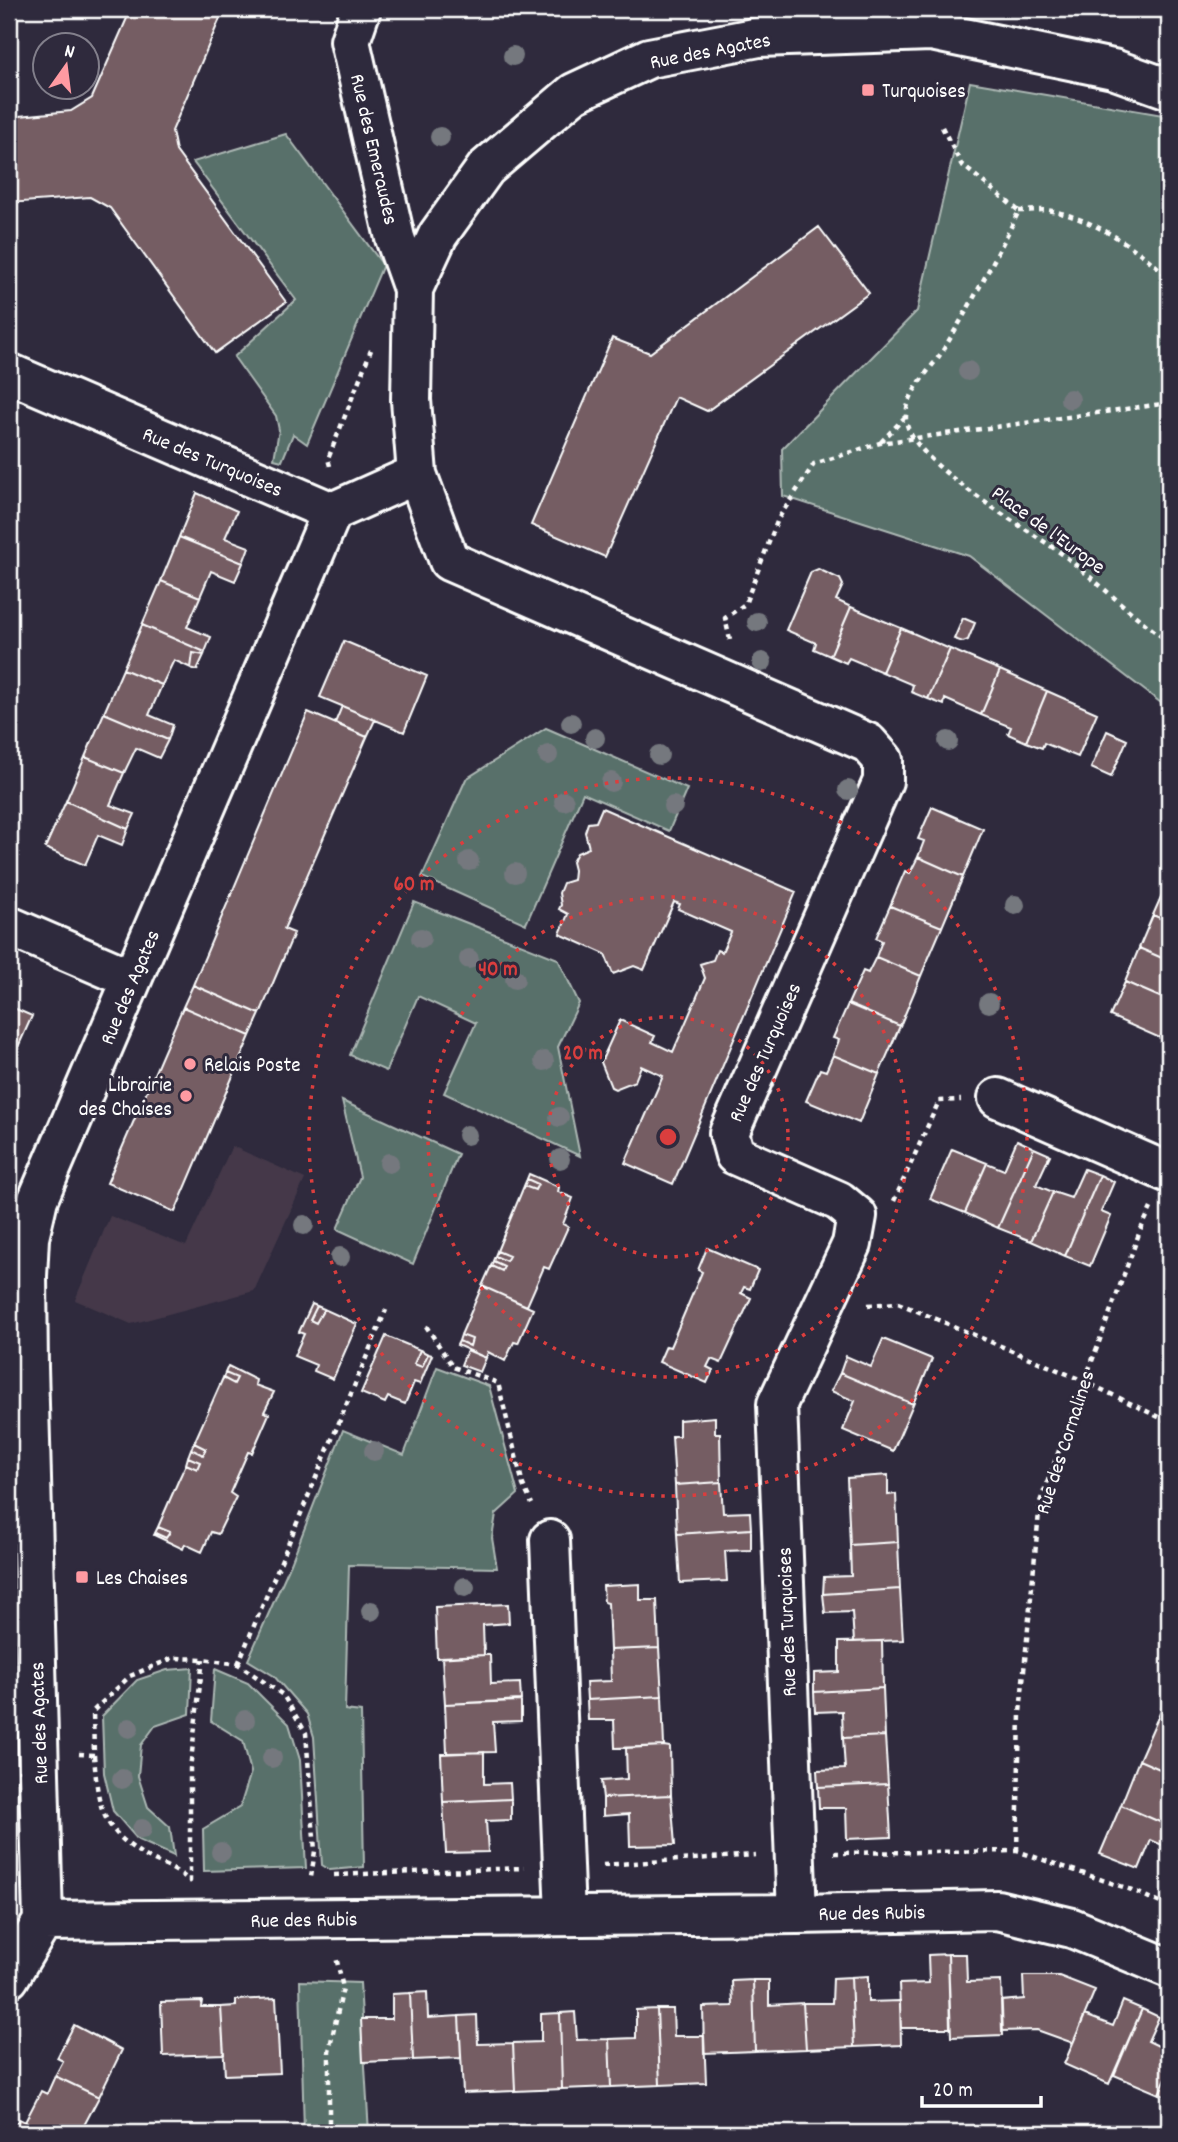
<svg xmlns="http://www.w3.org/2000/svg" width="1178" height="2142" font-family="Dekko,sans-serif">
<rect width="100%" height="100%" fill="#2f2a3d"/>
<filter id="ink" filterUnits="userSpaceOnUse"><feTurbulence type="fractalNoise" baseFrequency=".0143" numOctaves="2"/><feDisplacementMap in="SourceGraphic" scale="14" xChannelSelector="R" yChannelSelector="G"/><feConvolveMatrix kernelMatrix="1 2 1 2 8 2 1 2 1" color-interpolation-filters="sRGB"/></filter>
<g filter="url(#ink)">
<path fill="#443949" d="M 232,1146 L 305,1179 L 254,1291 L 131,1324 L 75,1300 L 110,1216 L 186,1246 Z"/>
<path fill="#59706a" stroke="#acb8b4" stroke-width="2" d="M 970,82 L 1169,116 L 1169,709 L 969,556 L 783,496 L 782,449 L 917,311 Z
M 286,134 L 383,265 L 307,444 L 293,434 L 282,461 L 274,459 L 279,430 L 276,416 L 234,357 L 296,300 L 193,162 Z
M 546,728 L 687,789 L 669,831 L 583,793 L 526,924 L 422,877 L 466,779 Z
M 414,902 L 558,959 L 579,1003 L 558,1047 L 580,1156 L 444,1093 L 476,1023 L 418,996 L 386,1071 L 350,1055 Z
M 342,1101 L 458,1154 L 413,1264 L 337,1229 L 360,1177 Z
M 437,1367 L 489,1386 L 518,1494 L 496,1514 L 492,1538 L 497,1568 L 349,1565 L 345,1710 L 361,1712 L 364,1867 L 330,1870 L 322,1865 L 314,1737 L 307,1714 L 274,1676 L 248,1660 L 291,1563 L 343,1430 L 404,1455 Z
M 192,1668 L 190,1714 L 155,1726 L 141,1745 L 138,1776 L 148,1807 L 170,1827 L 174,1856 L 138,1840 L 113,1811 L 104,1773 L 102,1716 L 137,1680 L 167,1670 Z
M 215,1669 L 248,1683 L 289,1724 L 300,1760 L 306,1868 L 204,1871 L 203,1829 L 240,1807 L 251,1772 L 243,1741 L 211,1721 Z
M 300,1981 L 360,1983 L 369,2133 L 304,2133 Z"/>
<path fill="#745d64" stroke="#fff" stroke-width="2" d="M 131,9 L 224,9 L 172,131 L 176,151 L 286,302 L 215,353 L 110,208 L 90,197 L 9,203 L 9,117 L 71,111 L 92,98 Z
M 819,227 L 869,293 L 707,411 L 676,397 L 605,557 L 531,525 L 612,338 L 650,353 Z
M 197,493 L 237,511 L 225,538 L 249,547 L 243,563 L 179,537 Z
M 179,537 L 243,563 L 235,581 L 211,571 L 200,597 L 161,581 Z
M 818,569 L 840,579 L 843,585 L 836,600 L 851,607 L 830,656 L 814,649 L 816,643 L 786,630 L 811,572 Z
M 161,581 L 200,597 L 187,627 L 211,637 L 205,652 L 142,625 Z
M 851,607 L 901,628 L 882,672 L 849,658 L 846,663 L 830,656 Z
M 963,618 L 975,623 L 968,640 L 963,642 L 954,639 Z
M 142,625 L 205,652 L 204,655 L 193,653 L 191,668 L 174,660 L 162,685 L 123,669 Z
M 901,628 L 950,649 L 928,699 L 911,692 L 913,685 L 882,672 Z
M 344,641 L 427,676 L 404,732 L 320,697 Z
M 950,649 L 1000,670 L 981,715 L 945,699 L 944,705 L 928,699 Z
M 193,653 L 204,655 L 197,670 L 191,668 Z
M 123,669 L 162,685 L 149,715 L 173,725 L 168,740 L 104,713 Z
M 1000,670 L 1047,691 L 1026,742 L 1008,734 L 1011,727 L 981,715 Z
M 1047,691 L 1097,713 L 1078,757 L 1044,743 L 1042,748 L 1026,742 Z
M 342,706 L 375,720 L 367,737 L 335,723 Z
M 308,712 L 367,737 L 284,929 L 294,933 L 260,1014 L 193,985 Z
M 104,713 L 168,740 L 159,758 L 136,748 L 124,773 L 85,757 Z
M 1107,731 L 1127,740 L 1111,777 L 1091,768 Z
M 85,757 L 124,773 L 110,805 L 135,814 L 128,829 L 66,801 Z
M 66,801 L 128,829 L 122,845 L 98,835 L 85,865 L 45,848 Z
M 932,807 L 983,829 L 963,877 L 918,857 L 924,841 L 918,839 Z
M 602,808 L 796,892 L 673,1184 L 625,1163 L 663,1076 L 641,1066 L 635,1081 L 615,1089 L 611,1087 L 601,1062 L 620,1020 L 655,1036 L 652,1042 L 673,1052 L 705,978 L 700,964 L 713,960 L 717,950 L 722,952 L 731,932 L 678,909 L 680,904 L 674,902 L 644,970 L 634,966 L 613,974 L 605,954 L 560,934 L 568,914 L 559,909 L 561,905 L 559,893 L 563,883 L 573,880 L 574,870 L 572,862 L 577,853 L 589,848 L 585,832 L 588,823 L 596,822 Z
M 918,857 L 963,877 L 942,927 L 890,906 L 905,871 L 910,873 Z
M 1168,881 L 1169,882 L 1169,922 L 1153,915 Z
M 890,906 L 942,927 L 921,976 L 876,957 L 882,941 L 876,938 Z
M 1153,915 L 1169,922 L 1169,961 L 1139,948 Z
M 1139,948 L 1169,961 L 1169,1001 L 1125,982 Z
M 876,957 L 921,976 L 900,1026 L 848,1004 L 863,971 L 868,973 Z
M 1125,982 L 1169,1001 L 1169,1021 L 1160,1038 L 1110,1016 Z
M 193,985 L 260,1014 L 250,1036 L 183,1007 Z
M 848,1004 L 900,1026 L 879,1074 L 833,1055 L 839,1040 L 833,1038 Z
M 9,1006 L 32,1016 L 18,1047 L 12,1045 L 9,1051 Z
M 183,1007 L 250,1036 L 175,1212 L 107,1183 Z
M 833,1055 L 879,1074 L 859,1123 L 806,1101 L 820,1069 L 826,1071 Z
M 1017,1140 L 1034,1148 L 998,1228 L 965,1213 L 987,1163 L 1004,1170 Z
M 1034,1148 L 1050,1155 L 1036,1185 L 1053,1192 L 1031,1241 L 998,1228 Z
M 952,1149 L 987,1163 L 965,1213 L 930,1199 Z
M 1084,1169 L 1100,1175 L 1065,1256 L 1031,1241 L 1053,1192 L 1071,1198 Z
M 529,1174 L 559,1187 L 558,1192 L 573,1198 L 563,1224 L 568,1227 L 549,1269 L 544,1267 L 527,1306 L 482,1286 L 491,1266 L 502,1271 L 504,1266 L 493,1261 L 495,1256 L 506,1261 L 509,1256 L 497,1251 L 524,1186 L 535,1190 L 538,1184 L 527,1179 Z
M 1100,1175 L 1114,1182 L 1101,1212 L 1111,1216 L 1090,1266 L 1065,1256 Z
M 527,1179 L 538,1184 L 535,1190 L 524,1186 Z
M 707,1248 L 758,1270 L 750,1289 L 744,1287 L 741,1293 L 751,1298 L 721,1363 L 711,1359 L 707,1367 L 713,1370 L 707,1383 L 659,1362 L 666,1346 L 670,1347 L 702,1272 L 698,1270 Z
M 497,1251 L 509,1256 L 506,1261 L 495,1256 Z
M 493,1261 L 504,1266 L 502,1271 L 491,1266 Z
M 482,1286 L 533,1309 L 518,1343 L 514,1342 L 505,1361 L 488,1352 L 486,1358 L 457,1345 L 459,1341 L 470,1346 L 472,1339 L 461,1335 Z
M 312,1304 L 317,1306 L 310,1320 L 316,1323 L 324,1309 L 357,1324 L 333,1379 L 314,1371 L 316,1365 L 294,1356 L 304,1334 L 299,1332 Z
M 317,1306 L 324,1309 L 316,1323 L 310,1320 Z
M 461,1335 L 472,1339 L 470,1346 L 459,1341 Z
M 386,1336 L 420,1350 L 414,1364 L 422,1367 L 428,1354 L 432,1355 L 420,1384 L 414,1382 L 405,1404 L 388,1397 L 385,1403 L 361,1393 Z
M 883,1339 L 932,1359 L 913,1404 L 840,1373 L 846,1356 L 871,1367 Z
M 420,1350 L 428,1354 L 422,1367 L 414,1364 Z
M 467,1350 L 486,1358 L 480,1372 L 461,1365 Z
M 228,1366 L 256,1380 L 255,1385 L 274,1392 L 264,1412 L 269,1414 L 252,1453 L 248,1452 L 230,1493 L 236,1497 L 218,1534 L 211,1532 L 202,1552 L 185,1544 L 183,1549 L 154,1535 L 155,1533 L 166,1538 L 170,1532 L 158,1527 L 179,1479 L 186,1464 L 197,1469 L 200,1462 L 188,1457 L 191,1449 L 203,1455 L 206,1449 L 194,1443 L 223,1378 L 234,1384 L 237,1378 L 225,1373 Z
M 225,1373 L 237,1378 L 234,1384 L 223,1378 Z
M 840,1373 L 913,1404 L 893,1451 L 843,1430 L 855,1401 L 831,1391 Z
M 715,1417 L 715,1433 L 720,1433 L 721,1482 L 675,1485 L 672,1436 L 679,1436 L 679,1420 Z
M 194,1443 L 206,1449 L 203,1455 L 191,1449 Z
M 188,1457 L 200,1462 L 197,1469 L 186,1464 Z
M 888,1475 L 888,1495 L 896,1494 L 898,1542 L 850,1545 L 847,1478 Z
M 721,1482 L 723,1513 L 750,1512 L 751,1529 L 677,1534 L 675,1485 Z
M 158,1527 L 170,1532 L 166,1538 L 155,1533 Z
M 751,1529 L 751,1550 L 725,1551 L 727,1581 L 680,1583 L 677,1534 Z
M 898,1542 L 900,1589 L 823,1594 L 824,1577 L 851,1576 L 850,1545 Z
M 640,1584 L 640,1600 L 657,1600 L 659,1648 L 610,1650 L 608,1603 L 604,1602 L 603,1586 Z
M 900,1589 L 903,1640 L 854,1642 L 852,1612 L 825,1613 L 823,1594 Z
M 508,1604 L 509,1623 L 483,1625 L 484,1655 L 437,1658 L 435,1607 Z
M 882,1641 L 883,1688 L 814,1692 L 814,1673 L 839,1672 L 839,1642 Z
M 659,1648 L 662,1696 L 587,1700 L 586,1682 L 611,1681 L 610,1650 Z
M 484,1655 L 490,1655 L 491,1684 L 520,1683 L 521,1700 L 445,1704 L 442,1657 Z
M 883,1688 L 885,1736 L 843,1738 L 842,1711 L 815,1712 L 814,1692 Z
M 1169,1689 L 1169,1722 L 1158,1717 Z
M 662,1696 L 664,1746 L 615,1748 L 614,1720 L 588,1720 L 587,1700 Z
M 521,1701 L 521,1721 L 493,1722 L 495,1752 L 447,1753 L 445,1704 Z
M 1158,1717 L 1169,1722 L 1169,1773 L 1139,1760 Z
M 885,1736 L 888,1784 L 818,1787 L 817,1770 L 845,1769 L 843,1738 Z
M 664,1746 L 670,1747 L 671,1795 L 603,1798 L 601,1781 L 627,1779 L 626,1748 Z
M 484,1752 L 484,1784 L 510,1783 L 511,1799 L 443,1802 L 441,1754 Z
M 1139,1760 L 1169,1773 L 1169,1796 L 1165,1805 L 1169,1807 L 1169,1826 L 1121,1805 Z
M 888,1784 L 891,1837 L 847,1839 L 846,1808 L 819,1808 L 818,1787 Z
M 671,1795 L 675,1845 L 630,1846 L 629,1814 L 603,1816 L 603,1798 Z
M 511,1799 L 511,1820 L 486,1821 L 488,1852 L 446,1853 L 443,1802 Z
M 1121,1805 L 1169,1826 L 1169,1848 L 1151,1840 L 1139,1869 L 1100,1854 Z
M 948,1954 L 950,2028 L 901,2028 L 899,1984 L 929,1983 L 928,1955 Z
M 948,1954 L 966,1954 L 967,1982 L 1001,1981 L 1003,2035 L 951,2037 Z
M 868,1976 L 868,2002 L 900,2001 L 901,2045 L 854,2047 L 851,1977 Z
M 1023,1976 L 1059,1976 L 1095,1990 L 1073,2043 L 1037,2030 L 1002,2031 L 1001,2001 L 1024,1999 Z
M 851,1977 L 854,2047 L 806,2049 L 803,2003 L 832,2003 L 833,1978 Z
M 753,1980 L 769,1980 L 769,2005 L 803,2003 L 806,2049 L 755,2051 Z
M 753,1980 L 755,2051 L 704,2053 L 703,2007 L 733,2006 L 732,1981 Z
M 427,1992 L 428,2018 L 459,2016 L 461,2058 L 413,2060 L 410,1993 Z
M 410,1993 L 413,2060 L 363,2062 L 361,2019 L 392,2019 L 392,1994 Z
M 276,1998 L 280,2073 L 225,2075 L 221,2007 L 236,2006 L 236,2000 Z
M 202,2001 L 201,2007 L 221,2007 L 224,2054 L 163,2056 L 161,2002 Z
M 1123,2001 L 1142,2009 L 1109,2084 L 1064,2064 L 1085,2015 L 1113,2026 Z
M 657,2009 L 660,2085 L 611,2087 L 609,2039 L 636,2038 L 636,2010 Z
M 657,2009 L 673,2009 L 674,2036 L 704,2036 L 706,2083 L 660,2085 Z
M 1142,2009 L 1159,2017 L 1148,2041 L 1169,2051 L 1169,2071 L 1159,2094 L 1114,2075 Z
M 575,2012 L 577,2040 L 609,2039 L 611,2087 L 562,2089 L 560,2013 Z
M 560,2013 L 562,2089 L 515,2091 L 513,2043 L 541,2042 L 541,2014 Z
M 477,2015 L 478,2044 L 513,2043 L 515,2091 L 463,2093 L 459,2016 Z
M 74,2025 L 122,2050 L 99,2097 L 55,2076 L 63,2061 L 57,2058 Z
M 1169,2071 L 1169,2097 L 1159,2094 Z
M 55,2076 L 99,2097 L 80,2133 L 48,2133 L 25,2122 L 41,2091 L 47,2094 Z
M 19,2119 L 25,2122 L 48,2133 L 11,2133 Z"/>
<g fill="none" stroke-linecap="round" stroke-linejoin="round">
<g stroke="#fff" stroke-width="44">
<path id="street" d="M 361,9 L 350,41 L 395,238 L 413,289
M 9,373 L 332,512 L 417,474
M 9,926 L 132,979
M 998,1098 L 1169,1173
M 550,1540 L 565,1916
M 797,1914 L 777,1404 L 852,1244 L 857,1216 L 839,1201 L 735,1155 L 729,1133 L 883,781 L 883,760 L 868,743 L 449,561 L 417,474 L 411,400 L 413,289 L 438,235 L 486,168 L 574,93 L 649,58 L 759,37 L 931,31 L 1113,69 L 1169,89
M 43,1921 L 797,1914 L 997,1910 L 1072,1928 L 1169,1968
M 9,1978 L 43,1921 L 28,1367 L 27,1276 L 29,1238 L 38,1199 L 332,512"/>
</g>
<path stroke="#fff" stroke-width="4.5" stroke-dasharray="5 5" stroke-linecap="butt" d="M 942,127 L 961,164 L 1019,211 C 996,257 972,303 945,347 C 933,368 907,390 906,416 C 903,460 1033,531 1066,557 C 1101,585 1133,616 1169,642
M 1019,211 C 1030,211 1042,209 1052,211 C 1093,219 1140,249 1169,278
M 881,442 L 905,417
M 330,466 L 328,459 L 371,350
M 730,640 L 725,618 L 745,604 L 778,519 L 814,464 L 880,443 L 1169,403
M 894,1201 L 939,1101 L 961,1100
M 868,1305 L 898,1303 L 1084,1381 L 1169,1422
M 426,1326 L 453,1367 L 498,1383 L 523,1485 L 532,1504
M 238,1664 L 386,1310
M 79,1754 L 94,1755 L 93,1711 L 130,1676 L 173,1658 L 203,1659 L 238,1664 L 283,1695 L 306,1733 L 315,1851 L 311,1877
M 94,1755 C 98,1805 99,1828 147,1857 C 164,1867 172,1866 190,1881 L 190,1769 L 203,1659
M 1017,1851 L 1020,1713 L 1040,1502 L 1140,1231 L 1151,1208
M 834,1853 L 1017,1851 L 1132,1890 L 1169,1907
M 603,1865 L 755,1855
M 334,1875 L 524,1868
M 329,2133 L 329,2051 L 343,1988 L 336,1957"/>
<use href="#street" stroke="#2f2a3d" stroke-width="38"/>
</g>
<g fill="#74787e">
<circle cx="513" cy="56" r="10"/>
<circle cx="440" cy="137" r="10"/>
<circle cx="968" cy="371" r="10"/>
<circle cx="1070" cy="399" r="10"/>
<circle cx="757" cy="622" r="10"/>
<circle cx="762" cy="662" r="10"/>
<circle cx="571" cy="723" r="10"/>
<circle cx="595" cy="738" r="10"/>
<circle cx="948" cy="741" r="10"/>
<circle cx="548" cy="755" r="10"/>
<circle cx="659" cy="755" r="10"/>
<circle cx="611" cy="782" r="10"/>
<circle cx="848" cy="790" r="10"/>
<circle cx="564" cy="801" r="10"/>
<circle cx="673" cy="806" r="10"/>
<circle cx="469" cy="861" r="10"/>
<circle cx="515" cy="873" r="10"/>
<circle cx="1015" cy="905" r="10"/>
<circle cx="421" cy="938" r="10"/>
<circle cx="469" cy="959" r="10"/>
<circle cx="515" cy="979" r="10"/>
<circle cx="989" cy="1003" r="10"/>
<circle cx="544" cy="1061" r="10"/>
<circle cx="559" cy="1117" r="10"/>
<circle cx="467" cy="1135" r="10"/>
<circle cx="560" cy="1159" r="10"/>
<circle cx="389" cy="1163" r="10"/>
<circle cx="304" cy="1225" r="10"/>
<circle cx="340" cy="1257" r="10"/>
<circle cx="374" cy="1451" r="10"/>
<circle cx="465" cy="1587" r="10"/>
<circle cx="371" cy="1611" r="10"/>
<circle cx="245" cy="1720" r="10"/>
<circle cx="129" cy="1728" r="10"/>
<circle cx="272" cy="1758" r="10"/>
<circle cx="122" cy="1779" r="10"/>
<circle cx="142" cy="1829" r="10"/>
<circle cx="221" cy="1852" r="10"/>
</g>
</g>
<g fill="none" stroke="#da3e3e" stroke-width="3.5" stroke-dasharray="3.5 7">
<circle cx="668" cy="1137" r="120"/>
<circle cx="668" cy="1137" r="240"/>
<circle cx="668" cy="1137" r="359"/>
</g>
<g fill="#ff9aa2" stroke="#2f2a3d" stroke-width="2.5">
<rect x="861" y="83" width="14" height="14" rx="3.5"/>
<circle cx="190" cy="1064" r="7"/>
<circle cx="186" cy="1096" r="7"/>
<rect x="75" y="1570" width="14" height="14" rx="3.5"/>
</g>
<g text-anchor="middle" stroke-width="6" stroke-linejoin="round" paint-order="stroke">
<g font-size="21" fill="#fff" stroke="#2f2a3d">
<text transform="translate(710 50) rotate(-11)" y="7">Rue des Agates</text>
<text transform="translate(375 149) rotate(77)" y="7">Rue des Emeraudes</text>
<text transform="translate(213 461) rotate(23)" y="7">Rue des Turquoises</text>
<text transform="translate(1049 529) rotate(36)" y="7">Place de l'Europe</text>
<text transform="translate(129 987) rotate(-67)" y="7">Rue des Agates</text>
<text transform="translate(764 1052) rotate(-66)" y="7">Rue des Turquoises</text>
<text transform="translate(1064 1442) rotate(-72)" y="7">Rue des Cornalines</text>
<text transform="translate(786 1622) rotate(-92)" y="7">Rue des Turquoises</text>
<text transform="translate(38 1723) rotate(-92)" y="7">Rue des Agates</text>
<text transform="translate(872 1912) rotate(-1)" y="7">Rue des Rubis</text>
<text transform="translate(304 1919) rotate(-1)" y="7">Rue des Rubis</text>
</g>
<g font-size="21" fill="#fff" stroke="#2f2a3d" text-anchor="start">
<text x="882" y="97">Turquoises</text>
<text x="204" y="1071">Relais Poste</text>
<text x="172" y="1091" text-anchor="end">Librairie<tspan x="172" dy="24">des Chaises</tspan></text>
<text x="96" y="1584">Les Chaises</text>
</g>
</g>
<circle cx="668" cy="1137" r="10" fill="#da3e3e" stroke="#2f2a3d" stroke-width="3.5"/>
<g font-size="21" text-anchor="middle" font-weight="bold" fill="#da3e3e" stroke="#2f2a3d" stroke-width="6" stroke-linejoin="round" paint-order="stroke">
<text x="414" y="890">60 m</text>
<text x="498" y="975">40 m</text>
<text x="583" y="1059">20 m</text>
</g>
<rect width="1178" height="2142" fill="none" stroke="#2f2a3d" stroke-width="35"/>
<rect x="18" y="18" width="1143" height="2107" fill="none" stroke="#fff" stroke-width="2.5" filter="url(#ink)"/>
<g transform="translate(66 66) rotate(14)"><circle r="33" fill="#2f2a3d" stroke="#827f8b" stroke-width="2"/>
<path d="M0-5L12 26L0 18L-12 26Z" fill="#ff9aa2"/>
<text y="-10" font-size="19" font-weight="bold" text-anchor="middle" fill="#ffffff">N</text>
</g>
<path d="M922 2096v10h119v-10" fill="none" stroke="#ffffff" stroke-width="3.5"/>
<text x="933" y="2096" font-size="21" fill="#ffffff" stroke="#2f2a3d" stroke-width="5" paint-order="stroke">20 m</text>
</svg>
